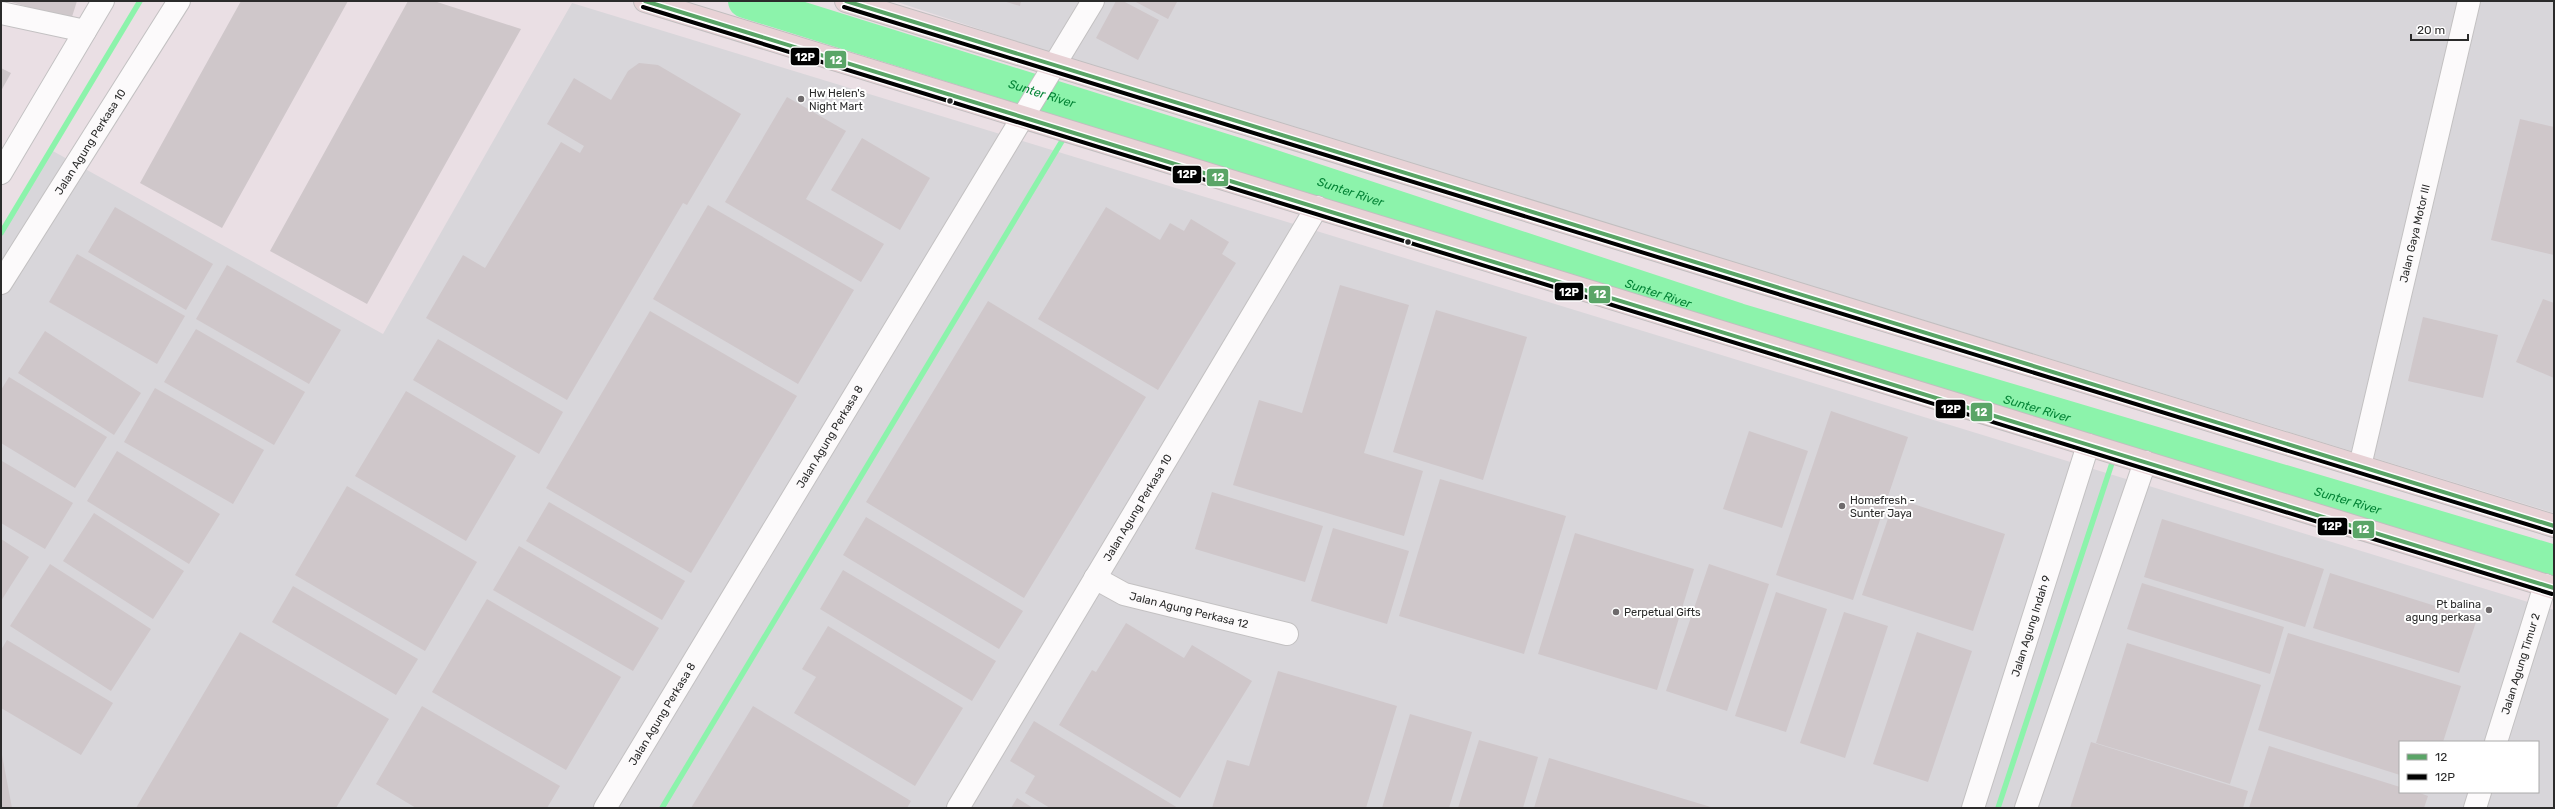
<svg xmlns="http://www.w3.org/2000/svg" width="2555" height="809" font-family="Rubik,sans-serif">
<rect width="100%" height="100%" fill="#eadfe4"/>
<path fill="#d8d6da" fill-rule="evenodd" d="M 894,1 L 2554,1 L 2554,513 L 1074,60 Z
M 572,3 L 2554,610 L 2554,808 L 1,808 L 1,233 L 51,150 L 383,334 ZM 2400,742 L 2538,742 L 2538,792 L 2400,792 Z"/>
<g fill="none" stroke-linecap="round" stroke-linejoin="round">
<path stroke="#8cf3ab" stroke-width="5.5" d="M 1071,127 L 1083,107
M 1,233 L 140,1
M 2117,449 L 2123,432
M 662,808 L 1065,136
M 1998,808 L 2114,457"/>
<path stroke="#8cf3ab" stroke-width="34" id="s1" d="M 745,1 L 1238,155 L 1738,320 L 2554,562"/>
</g>
<path fill="#cfc7ca" d="M 8,1 L 77,1 L 71,20 Z
M 241,1 L 348,1 L 222,228 L 140,183 Z
M 408,1 L 434,1 L 521,29 L 367,304 L 270,251 Z
M 1003,1 L 1021,1 L 1020,6 Z
M 1116,1 L 1123,1 L 1159,20 L 1138,60 L 1096,38 Z
M 1134,1 L 1175,1 L 1177,2 L 1168,19 Z
M 639,63 L 658,65 L 741,114 L 687,205 L 683,203 L 567,400 L 426,318 L 463,255 L 485,268 L 561,142 L 580,153 L 584,146 L 547,124 L 574,78 L 611,100 L 628,71 Z
M 1,68 L 11,73 L 1,91 Z
M 787,97 L 846,131 L 806,199 L 884,244 L 861,282 L 725,202 Z
M 2520,119 L 2554,127 L 2554,255 L 2491,240 Z
M 862,138 L 930,178 L 900,230 L 831,190 Z
M 708,205 L 854,290 L 798,384 L 653,299 Z
M 115,207 L 213,264 L 186,310 L 88,252 Z
M 1106,207 L 1160,240 L 1170,223 L 1184,231 L 1191,219 L 1229,242 L 1222,254 L 1236,263 L 1158,390 L 1038,319 Z
M 77,254 L 185,316 L 157,364 L 49,302 Z
M 227,265 L 341,330 L 309,384 L 196,319 Z
M 1340,285 L 1409,305 L 1364,453 L 1423,471 L 1404,536 L 1233,485 L 1259,400 L 1302,413 Z
M 2543,299 L 2554,303 L 2554,378 L 2516,362 Z
M 988,301 L 1146,397 L 1024,598 L 866,502 Z
M 1436,310 L 1527,337 L 1483,480 L 1393,452 Z
M 650,311 L 797,396 L 691,573 L 546,488 Z
M 2423,317 L 2498,335 L 2483,398 L 2408,381 Z
M 196,329 L 305,392 L 274,445 L 164,382 Z
M 45,331 L 141,393 L 114,435 L 18,373 Z
M 438,339 L 563,412 L 539,454 L 413,380 Z
M 9,377 L 107,437 L 75,488 L 1,443 L 1,390 Z
M 155,388 L 264,450 L 233,504 L 124,442 Z
M 406,391 L 516,456 L 466,541 L 355,476 Z
M 1831,411 L 1908,437 L 1853,600 L 1776,575 Z
M 1749,431 L 1808,451 L 1782,528 L 1723,509 Z
M 117,451 L 220,514 L 189,564 L 87,501 Z
M 2,461 L 73,503 L 45,549 L 1,523 Z
M 1440,479 L 1566,516 L 1524,654 L 1399,616 Z
M 347,486 L 477,562 L 425,651 L 295,575 Z
M 1212,492 L 1323,526 L 1305,582 L 1195,549 Z
M 1895,498 L 2005,534 L 1973,631 L 1862,595 Z
M 549,502 L 685,581 L 662,620 L 526,541 Z
M 94,513 L 184,571 L 153,619 L 63,561 Z
M 866,517 L 1023,611 L 999,649 L 843,555 Z
M 2162,519 L 2324,569 L 2305,627 L 2144,577 Z
M 1333,528 L 1409,551 L 1387,624 L 1311,601 Z
M 1575,533 L 1694,569 L 1657,690 L 1538,654 Z
M 1,539 L 29,557 L 1,601 Z
M 519,546 L 659,628 L 633,671 L 493,590 Z
M 50,564 L 151,629 L 111,691 L 10,626 Z
M 1709,564 L 1769,584 L 1727,711 L 1666,691 Z
M 843,570 L 996,661 L 972,701 L 820,609 Z
M 2330,573 L 2477,619 L 2459,673 L 2313,628 Z
M 2142,583 L 2284,627 L 2270,674 L 2127,629 Z
M 293,586 L 418,659 L 396,695 L 272,622 Z
M 1776,592 L 1827,609 L 1786,732 L 1735,716 Z
M 487,599 L 621,677 L 566,770 L 432,692 Z
M 1844,612 L 1888,626 L 1845,758 L 1800,743 Z
M 1126,623 L 1184,658 L 1192,645 L 1252,681 L 1180,798 L 1059,725 L 1092,670 L 1096,672 Z
M 828,626 L 963,708 L 915,786 L 794,713 L 816,677 L 802,669 Z
M 240,632 L 389,719 L 336,808 L 136,808 Z
M 1917,632 L 1972,651 L 1928,782 L 1873,764 Z
M 2288,633 L 2461,686 L 2443,742 L 2400,742 L 2400,775 L 2258,730 Z
M 7,640 L 113,703 L 81,755 L 1,708 L 1,650 Z
M 2127,643 L 2261,685 L 2230,784 L 2096,743 Z
M 1278,671 L 1397,706 L 1366,808 L 1212,808 L 1227,760 L 1249,766 Z
M 422,706 L 560,786 L 547,808 L 416,808 L 376,784 Z
M 753,706 L 911,801 L 907,808 L 691,808 Z
M 1410,714 L 1472,732 L 1449,808 L 1382,808 Z
M 1034,721 L 1178,808 L 1050,808 L 1025,793 L 1035,776 L 1010,761 Z
M 1479,740 L 1538,757 L 1523,808 L 1458,808 Z
M 2091,742 L 2248,791 L 2243,808 L 2070,808 Z
M 2269,746 L 2400,787 L 2400,792 L 2417,792 L 2428,796 L 2424,808 L 2249,808 Z
M 2,755 L 12,808 L 1,808 Z
M 1549,758 L 1714,808 L 1534,808 Z
M 1017,798 L 1033,808 L 1011,808 Z"/>
<g fill="none" stroke-linecap="round" stroke-linejoin="round">
<g stroke="#c3c1c2" stroke-width="24">
<g id="minor">
<path d="M 1,13 L 85,31"/>
<path d="M 1,173 L 103,1"/>
<path id="s2" d="M 1,283 L 179,1"/>
<path id="s3" d="M 2360,466 L 2469,1"/>
<path id="s4" d="M 1095,578 L 1124,594 L 1287,634"/>
<path id="s5" d="M 2496,742 L 2545,585"/>
<path id="s6" d="M 605,808 L 1093,1"/>
<path id="s7" d="M 958,808 L 1317,207"/>
<path id="s8" d="M 1973,808 L 2088,445"/>
<path d="M 2026,808 L 2145,462"/>
<path d="M 2475,808 L 2480,792"/>
</g>
</g>
<g stroke="#c1bebf" stroke-width="24">
<path id="major" d="M 645,1 C 1281,197 1917,394 2554,588
M 846,1 L 2554,526"/>
</g>
<use href="#minor" stroke="#fcfafb" stroke-width="22"/>
<use href="#major" stroke="#e8d2d6" stroke-width="22"/>
<g stroke="#fff" stroke-width="7">
<path id="bus-1" d="M 645,1 L 2554,588
M 846,1 L 2554,526"/>
</g>
<g stroke="#fff" stroke-width="7">
<path id="bus-2" d="M 643,7 L 2552,594
M 844,7 L 2552,532"/>
</g>
<use href="#bus-1" stroke="#5aa567" stroke-width="4"/>
<use href="#bus-2" stroke="#010101" stroke-width="4"/>
</g>
<g fill="#6e6a6c" stroke="#fff" stroke-width="1.5">
<circle cx="801" cy="99" r="4"/>
<circle cx="1842" cy="506" r="4"/>
<circle cx="2489" cy="610" r="4"/>
<circle cx="1616" cy="612" r="4"/>
</g>
<g fill="#2b2b2b" stroke="#fff" stroke-width="1.5">
<circle cx="950" cy="101" r="3.5"/>
<circle cx="1408" cy="242" r="3.5"/>
</g>
<g text-anchor="middle" stroke-width="4" stroke-linejoin="round" paint-order="stroke">
<g font-size="11" fill="#2b2b2b" stroke="#fff" text-anchor="start">
<text x="809" y="97">Hw Helen's<tspan x="809" dy="13">Night Mart</tspan></text>
<text x="1850" y="504">Homefresh -<tspan x="1850" dy="13">Sunter Jaya</tspan></text>
<text x="2481" y="608" text-anchor="end">Pt balina<tspan x="2481" dy="13">agung perkasa</tspan></text>
<text x="1624" y="616">Perpetual Gifts</text>
</g>
<g font-size="11" fill="#2b2b2b" stroke="#fff">
<text dy="4" stroke="none"><textPath href="#s2" startOffset="167">Jalan Agung Perkasa 10</textPath></text>
<text dy="4" stroke="none"><textPath href="#s3" startOffset="239">Jalan Gaya Motor III</textPath></text>
<text dy="4" stroke="none"><textPath href="#s6" startOffset="434">Jalan Agung Perkasa 8</textPath></text>
<text dy="4" stroke="none"><textPath href="#s7" startOffset="350">Jalan Agung Perkasa 10</textPath></text>
<text dy="4" stroke="none"><textPath href="#s4" startOffset="100">Jalan Agung Perkasa 12</textPath></text>
<text dy="4" stroke="none"><textPath href="#s8" startOffset="191">Jalan Agung Indah 9</textPath></text>
<text dy="4" stroke="none"><textPath href="#s5" startOffset="82">Jalan Agung Timur 2</textPath></text>
<text dy="4" stroke="none"><textPath href="#s6" startOffset="110">Jalan Agung Perkasa 8</textPath></text>
</g>
<g font-size="12" font-style="italic" fill="#048436" stroke="#fff">
<text dy="4" stroke="none"><textPath href="#s1" startOffset="311">Sunter River</textPath></text>
<text dy="4" stroke="none"><textPath href="#s1" startOffset="635">Sunter River</textPath></text>
<text dy="4" stroke="none"><textPath href="#s1" startOffset="959">Sunter River</textPath></text>
<text dy="4" stroke="none"><textPath href="#s1" startOffset="1355">Sunter River</textPath></text>
<text dy="4" stroke="none"><textPath href="#s1" startOffset="1679">Sunter River</textPath></text>
</g>
</g>
<g stroke="#fff" stroke-width="1.5">
<rect x="790" y="47" width="30" height="19" rx="4" fill="#010101"/>
<rect x="824" y="50" width="23" height="19" rx="4" fill="#5aa567"/>
<rect x="1172" y="165" width="30" height="19" rx="4" fill="#010101"/>
<rect x="1206" y="168" width="23" height="19" rx="4" fill="#5aa567"/>
<rect x="1554" y="282" width="30" height="19" rx="4" fill="#010101"/>
<rect x="1588" y="285" width="23" height="19" rx="4" fill="#5aa567"/>
<rect x="1935" y="399" width="31" height="20" rx="4" fill="#010101"/>
<rect x="1970" y="402" width="23" height="20" rx="4" fill="#5aa567"/>
<rect x="2317" y="517" width="31" height="19" rx="4" fill="#010101"/>
<rect x="2352" y="520" width="23" height="19" rx="4" fill="#5aa567"/>
</g>
<g font-size="11" text-anchor="middle" font-weight="bold" fill="#fff">
<text x="805" y="61">12P</text>
<text x="836" y="64">12</text>
<text x="1187" y="178">12P</text>
<text x="1218" y="181">12</text>
<text x="1569" y="296">12P</text>
<text x="1600" y="298">12</text>
<text x="1951" y="413">12P</text>
<text x="1981" y="416">12</text>
<text x="2332" y="530">12P</text>
<text x="2363" y="533">12</text>
</g>
<rect width="2555" height="809" fill="none" stroke="#2b2b2b" stroke-width="4"/>
<rect x="2399" y="741" width="140" height="52" fill="#ffffff" stroke="#aaaaaa"/>
<rect x="2407" y="754" width="20" height="6" fill="#5aa567" stroke="#aaaaaa"/>
<text x="2435" y="761" font-size="12" fill="#2b2b2b">12</text>
<rect x="2407" y="774" width="20" height="6" fill="#010101" stroke="#aaaaaa"/>
<text x="2435" y="781" font-size="12" fill="#2b2b2b">12P</text>
<path d="M2411 34v6h57v-6" fill="none" stroke="#2b2b2b" stroke-width="2"/>
<text x="2417" y="34" font-size="12" fill="#2b2b2b" stroke="#ffffff" stroke-width="3" paint-order="stroke">20 m</text>
</svg>
